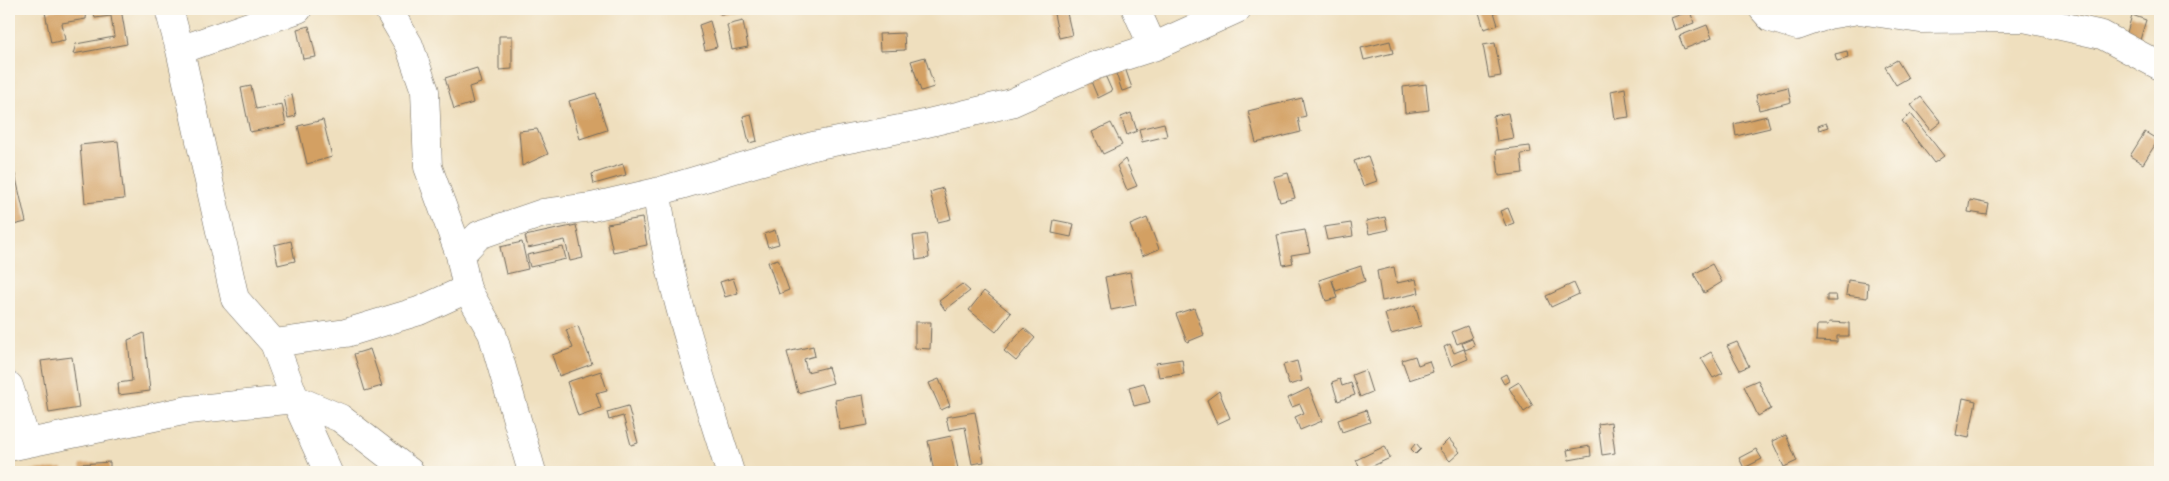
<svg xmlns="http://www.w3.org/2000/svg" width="2169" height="481" font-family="Dekko,sans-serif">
<rect width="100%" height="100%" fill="#fbf7ec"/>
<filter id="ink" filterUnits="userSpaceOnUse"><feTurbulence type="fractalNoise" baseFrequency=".02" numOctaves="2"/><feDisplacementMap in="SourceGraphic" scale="10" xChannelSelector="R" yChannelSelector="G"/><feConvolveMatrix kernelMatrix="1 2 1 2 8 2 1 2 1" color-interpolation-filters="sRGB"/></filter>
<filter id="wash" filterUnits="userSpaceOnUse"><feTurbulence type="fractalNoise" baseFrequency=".0096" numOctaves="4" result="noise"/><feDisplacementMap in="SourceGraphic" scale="20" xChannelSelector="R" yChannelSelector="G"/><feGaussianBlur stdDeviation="1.12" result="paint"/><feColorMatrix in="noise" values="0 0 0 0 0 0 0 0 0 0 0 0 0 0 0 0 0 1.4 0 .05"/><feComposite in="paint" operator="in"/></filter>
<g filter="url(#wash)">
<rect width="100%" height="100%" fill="#efdfbe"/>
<g id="blocks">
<path fill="#d3a063" d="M 61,9 L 87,9 L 86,19 L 62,23 L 65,40 L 51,43 L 45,12 Z
M 93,9 L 121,9 L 127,44 L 73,54 L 76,44 L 114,37 L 111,16 L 95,18 Z
M 629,9 L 654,9 L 654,10 L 629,12 Z
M 718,9 L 734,9 L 735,13 L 720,14 Z
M 1053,9 L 1066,9 L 1072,35 L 1059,38 Z
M 1158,9 L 1170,9 L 1160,13 Z
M 1478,9 L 1493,9 L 1498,25 L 1484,29 Z
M 1690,11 L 1694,23 L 1675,30 L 1671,18 Z
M 2132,15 L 2146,20 L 2140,40 L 2126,36 Z
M 710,21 L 717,47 L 705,50 L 699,25 Z
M 743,21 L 748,47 L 732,50 L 727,25 Z
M 1707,25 L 1712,38 L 1684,49 L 1679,36 Z
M 309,26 L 316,57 L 303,59 L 297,29 Z
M 904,33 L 905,50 L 880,51 L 879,34 Z
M 499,36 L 512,36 L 512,69 L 499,70 Z
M 1390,41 L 1393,53 L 1364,60 L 1361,48 Z
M 1495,43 L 1501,76 L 1489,78 L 1483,45 Z
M 1847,51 L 1848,58 L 1837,61 L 1835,54 Z
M 925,57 L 934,87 L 921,91 L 911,61 Z
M 1897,60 L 1908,78 L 1896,85 L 1885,67 Z
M 1124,65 L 1132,88 L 1122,91 L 1114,68 Z
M 477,68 L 481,83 L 469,87 L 473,103 L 454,109 L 445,78 Z
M 1104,73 L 1112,91 L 1098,98 L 1090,79 Z
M 1426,84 L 1429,110 L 1405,113 L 1403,87 Z
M 251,86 L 256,109 L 282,104 L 286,125 L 250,132 L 241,88 Z
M 1788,87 L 1791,102 L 1759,110 L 1756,95 Z
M 1625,88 L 1629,117 L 1615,119 L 1611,91 Z
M 596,93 L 607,130 L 580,139 L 569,101 Z
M 292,95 L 296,116 L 288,118 L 284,97 Z
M 1921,97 L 1941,122 L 1931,130 L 1911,105 Z
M 1302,98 L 1306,116 L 1298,118 L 1301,132 L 1256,143 L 1248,111 Z
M 1131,113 L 1137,131 L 1127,135 L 1121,117 Z
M 1508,113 L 1513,138 L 1497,141 L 1493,116 Z
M 751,114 L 757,141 L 749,143 L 743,116 Z
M 1911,114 L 1944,156 L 1934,163 L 1902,121 Z
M 1767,116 L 1770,128 L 1736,136 L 1734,124 Z
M 323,120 L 332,157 L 307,164 L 298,126 Z
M 1111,123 L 1122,145 L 1103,154 L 1092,132 Z
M 1164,123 L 1167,136 L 1142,142 L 1139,129 Z
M 1826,123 L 1828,127 L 1819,130 L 1818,126 Z
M 537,129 L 548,154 L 522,166 L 519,131 Z
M 2145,132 L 2158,140 L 2143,164 L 2130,156 Z
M 118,141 L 124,199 L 85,203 L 80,145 Z
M 1530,146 L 1531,153 L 1521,154 L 1523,173 L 1499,176 L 1496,150 Z
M 1368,156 L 1377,181 L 1363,186 L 1354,161 Z
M 1125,159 L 1137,186 L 1127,190 L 1117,166 Z
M 623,164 L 626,175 L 594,184 L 592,174 Z
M 1288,173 L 1295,198 L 1280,202 L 1273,177 Z
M 15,174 L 26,222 L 9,226 L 9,176 Z
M 943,188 L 951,219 L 938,222 L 930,192 Z
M 1970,200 L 1989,204 L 1987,215 L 1968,212 Z
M 1508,208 L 1514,223 L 1506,226 L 1500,211 Z
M 1385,217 L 1388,230 L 1369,234 L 1366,221 Z
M 642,218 L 647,245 L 613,252 L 607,224 Z
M 1147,218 L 1159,249 L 1142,256 L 1130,225 Z
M 1054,220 L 1074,224 L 1071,237 L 1052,233 Z
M 1351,223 L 1353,236 L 1327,240 L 1324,227 Z
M 576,225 L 583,258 L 570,261 L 565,240 L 528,248 L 525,236 Z
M 775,230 L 779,244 L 768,247 L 764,234 Z
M 1305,230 L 1310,252 L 1291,255 L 1293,263 L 1283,265 L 1277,235 Z
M 926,234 L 929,258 L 916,260 L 913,236 Z
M 291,241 L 295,261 L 278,265 L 274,245 Z
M 522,242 L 528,269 L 506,274 L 500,247 Z
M 563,247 L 566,259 L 530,267 L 527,255 Z
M 778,259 L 789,290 L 779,294 L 768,262 Z
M 1712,264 L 1722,282 L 1704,293 L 1694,274 Z
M 1361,266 L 1365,281 L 1336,291 L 1332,280 L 1337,298 L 1326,301 L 1319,280 Z
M 1394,267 L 1397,283 L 1416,279 L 1419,293 L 1382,301 L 1377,271 Z
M 1130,272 L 1136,305 L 1111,310 L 1105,277 Z
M 733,278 L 738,293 L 725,297 L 720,282 Z
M 1848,280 L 1868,283 L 1867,298 L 1846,295 Z
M 1574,283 L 1579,294 L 1551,307 L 1546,296 Z
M 962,284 L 970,291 L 945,310 L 939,301 Z
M 984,291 L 1011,313 L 996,332 L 969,310 Z
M 1827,295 L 1836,295 L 1837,301 L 1827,301 Z
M 1415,305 L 1421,326 L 1391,334 L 1385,314 Z
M 1194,308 L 1204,335 L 1187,342 L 1176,314 Z
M 915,322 L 931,322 L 930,349 L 915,348 Z
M 1829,322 L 1849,323 L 1849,336 L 1837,336 L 1837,342 L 1816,341 L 1817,325 L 1828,325 Z
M 578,326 L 592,364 L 559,376 L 552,355 L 573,348 L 566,330 Z
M 1467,326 L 1472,338 L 1457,344 L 1452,332 Z
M 1024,328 L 1035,338 L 1016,361 L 1004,351 Z
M 144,333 L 150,391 L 119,395 L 118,383 L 132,381 L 128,340 Z
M 1472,339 L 1475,346 L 1465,350 L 1462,343 Z
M 1737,342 L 1749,366 L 1740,370 L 1727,346 Z
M 1450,344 L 1454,353 L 1464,349 L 1468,359 L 1451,366 L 1444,347 Z
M 813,346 L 815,356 L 804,359 L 807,372 L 828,367 L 833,383 L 798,393 L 787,352 Z
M 370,349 L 382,386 L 365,391 L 354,354 Z
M 1711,352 L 1723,373 L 1713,378 L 1701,358 Z
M 1415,356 L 1418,365 L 1429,361 L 1433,372 L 1409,380 L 1402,360 Z
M 72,357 L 79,408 L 49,413 L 41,361 Z
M 1182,359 L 1184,374 L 1159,377 L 1156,363 Z
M 1297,361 L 1302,381 L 1289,385 L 1283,365 Z
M 1365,370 L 1372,392 L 1360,397 L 1352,375 Z
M 601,371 L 607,390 L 596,393 L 601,408 L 578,416 L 567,382 Z
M 1506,374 L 1509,381 L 1504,384 L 1500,377 Z
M 939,379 L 950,406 L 941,410 L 929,383 Z
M 1340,379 L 1342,386 L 1351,383 L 1355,395 L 1338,401 L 1332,382 Z
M 1758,380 L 1771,409 L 1758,416 L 1744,386 Z
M 1519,382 L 1533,406 L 1524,412 L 1509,388 Z
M 1144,383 L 1150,402 L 1134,406 L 1129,387 Z
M 1309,388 L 1322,421 L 1300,430 L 1295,417 L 1304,413 L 1300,404 L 1292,407 L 1288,398 Z
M 1219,391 L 1230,418 L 1217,424 L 1207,400 Z
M 863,395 L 868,425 L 840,430 L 835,400 Z
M 1963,398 L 1976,401 L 1969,438 L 1956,435 Z
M 628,406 L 638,443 L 631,445 L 623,416 L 609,420 L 607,412 Z
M 1366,410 L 1370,422 L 1342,432 L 1338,420 Z
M 975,412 L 984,462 L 972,464 L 965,427 L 949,430 L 946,417 Z
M 1611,422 L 1615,453 L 1602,455 L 1598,424 Z
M 1786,435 L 1797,461 L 1784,467 L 1772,441 Z
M 951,436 L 958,469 L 934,472 L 928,441 Z
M 1449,439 L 1460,452 L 1450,461 L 1439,449 Z
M 1416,443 L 1421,449 L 1416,454 L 1411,449 Z
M 1385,446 L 1390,458 L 1362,471 L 1356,460 Z
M 1590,446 L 1591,456 L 1569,460 L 1567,450 Z
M 1756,449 L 1762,459 L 1744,468 L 1739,458 Z
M 110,462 L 110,472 L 81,472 L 80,464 Z
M 63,468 L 63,472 L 31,472 L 31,470 Z
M 1627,469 L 1627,472 L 1596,472 L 1596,470 Z"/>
</g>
</g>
<g filter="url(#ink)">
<use href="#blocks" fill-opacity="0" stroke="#706a5e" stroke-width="1"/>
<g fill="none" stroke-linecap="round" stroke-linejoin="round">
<g stroke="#706a5e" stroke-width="29">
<path id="minor" d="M 169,9 L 180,50 L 235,299 L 274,343 L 295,399 L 328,472
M 388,9 L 409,45 L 425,91 L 428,167 L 460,255 L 467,289 L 492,333 L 532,472
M 1136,9 L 1153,47
M 1763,9 L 1771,18 L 1797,26 L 1828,15 L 1859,10 L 1920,19 L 2024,18 L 2102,35 L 2160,66
M 180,50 L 298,9
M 657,192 C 668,287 702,380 730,472
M 460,255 L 479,235 L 543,213 L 592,207 L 657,192 L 813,146 L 915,126 L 1011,103 L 1094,66 L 1153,47 L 1237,9
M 274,343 L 346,333 L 419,311 L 467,289
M 9,386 L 27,443
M 9,447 L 188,410 L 295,399 L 340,418 L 410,472"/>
</g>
<use href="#minor" stroke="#fff" stroke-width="28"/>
</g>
</g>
<rect width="2169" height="481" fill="none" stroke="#fbf7ec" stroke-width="30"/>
</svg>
